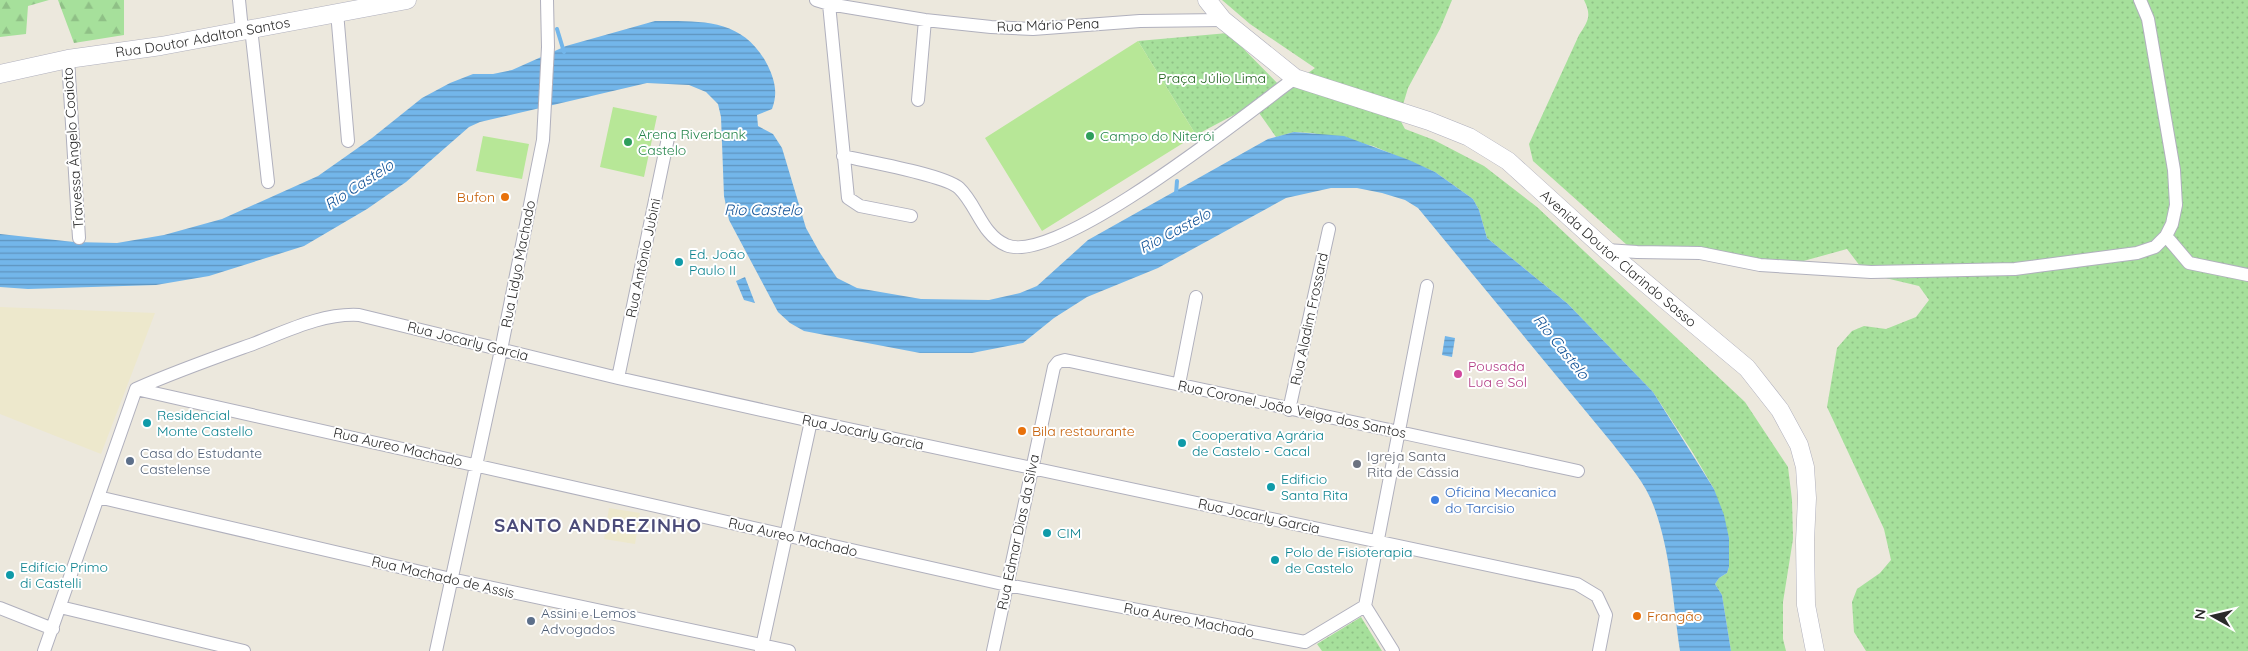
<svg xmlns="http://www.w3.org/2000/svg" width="2248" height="651" font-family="Quicksand,sans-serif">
<defs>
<pattern id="green-dots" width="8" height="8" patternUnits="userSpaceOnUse" patternTransform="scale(1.25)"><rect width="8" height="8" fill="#a6e09b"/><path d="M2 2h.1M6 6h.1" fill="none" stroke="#8fc086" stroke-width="1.8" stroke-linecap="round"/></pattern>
<pattern id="forest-firs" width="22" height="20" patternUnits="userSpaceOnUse" patternTransform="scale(1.25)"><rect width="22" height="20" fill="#a6e09b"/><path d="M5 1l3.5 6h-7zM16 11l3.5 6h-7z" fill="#8fc086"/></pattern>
<pattern id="water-rules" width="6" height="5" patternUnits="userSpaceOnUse" patternTransform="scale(1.25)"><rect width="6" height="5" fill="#73b6ea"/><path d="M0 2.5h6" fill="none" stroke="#5f94be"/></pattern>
</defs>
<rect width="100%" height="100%" fill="#ece8dd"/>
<path fill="#ede8cc" d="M 0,307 L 155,313 L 101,454 L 0,414 Z
M 609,508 L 640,513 L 635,544 L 604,539 Z"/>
<path fill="url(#green-dots)" d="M 1222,0 L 1452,0 L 1440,29 L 1408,88 L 1399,118 L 1405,129 L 1434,140 L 1484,166 L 1537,207 L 1745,402 L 1788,467 L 1792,500 L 1793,539 L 1783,602 L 1783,639 L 1786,651 L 1731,651 L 1722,595 L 1715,584 L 1719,578 L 1727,573 L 1729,567 L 1729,538 L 1714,489 L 1693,453 L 1653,392 L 1568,304 L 1487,238 L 1479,210 L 1473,199 L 1435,172 L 1373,146 L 1312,133 L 1294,132 L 1276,137 L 1257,110 L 1315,68 L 1250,24 Z
M 1584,0 L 2248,0 L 2248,651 L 1866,651 L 1854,632 L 1852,602 L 1857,589 L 1880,573 L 1891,560 L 1884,529 L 1827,407 L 1837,348 L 1852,331 L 1864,326 L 1886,329 L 1916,317 L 1929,300 L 1919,286 L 1877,276 L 1860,266 L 1847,249 L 1778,268 L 1627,245 L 1533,161 L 1529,144 L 1579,35 C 1588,21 1592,16 1584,0 Z
M 1228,33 L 1283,89 L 1196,135 L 1138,41 Z
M 1361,617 L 1382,651 L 1322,651 L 1317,644 Z"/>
<path fill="url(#forest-firs)" d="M 0,0 L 49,0 L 28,6 L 26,34 L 0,37 Z
M 58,0 L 124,0 L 124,35 L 74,43 Z"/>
<path fill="#b7e797" d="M 1138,41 L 1196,135 L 1042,231 L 985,138 Z
M 613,107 L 657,116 L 644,177 L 600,167 Z
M 483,136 L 529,144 L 522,179 L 476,171 Z"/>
<path fill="url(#water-rules)" d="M 655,21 C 702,21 744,18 768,66 C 775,81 778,93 772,109 L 757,115 L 758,126 L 773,134 L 782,148 L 806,228 L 820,253 L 837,278 L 857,288 L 921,299 L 989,300 L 1020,293 L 1037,286 L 1088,240 L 1268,139 L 1294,132 L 1344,136 L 1409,160 L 1435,172 L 1473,199 L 1479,210 L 1487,238 L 1568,304 L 1653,392 L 1714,489 L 1724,515 L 1729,538 L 1729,567 L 1727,573 L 1719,578 L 1715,584 L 1722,595 L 1731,651 L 1680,651 C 1673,603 1671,553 1654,507 C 1646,483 1627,463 1612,443 L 1418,208 L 1405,200 L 1382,193 L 1357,188 L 1331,188 L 1286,198 L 1158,268 L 1087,297 L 1054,318 L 1023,343 L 972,353 L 920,353 L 804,331 L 790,323 L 778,312 L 729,220 L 724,196 L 721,117 L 718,104 L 706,92 L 689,85 L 647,83 L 480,122 L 469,127 L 406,182 L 367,209 L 304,246 L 209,276 L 156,285 L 28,289 L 0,287 L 0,234 L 74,242 L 117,243 L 164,235 L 222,219 L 318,176 L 372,138 L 422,98 L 450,83 L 473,74 L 493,74 L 512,70 L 566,46 Z
M 745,277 L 755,303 L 744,300 L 736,281 Z
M 1445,336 L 1455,338 L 1452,357 L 1442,355 Z"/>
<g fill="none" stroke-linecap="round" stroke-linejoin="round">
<path stroke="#73b6ea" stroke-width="4" d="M 557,29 L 564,52
M 1176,194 L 1177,181"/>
<g stroke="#b0b0bd" stroke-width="14">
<path id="street" d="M 239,0 L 242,30
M 816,0 L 829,4 L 925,20 L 991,27 L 1033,29 L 1140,21 L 1223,20
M 829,4 L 848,198 L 860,206 L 911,216
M 337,12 L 348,141
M 251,28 L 268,182
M 68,59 L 79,238
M 918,100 L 925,20
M 843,156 C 866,161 945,175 959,188 C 977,205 982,235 1006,245 C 1055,268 1250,111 1295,78
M 2166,236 L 2189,263 L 2248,275
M 1606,250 L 1637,252 L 1700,253 L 1760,265 L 1871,272 L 2015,269 L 2137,253 L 2155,247 L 2166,236 L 2172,224 L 2176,205 L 2174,170 L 2148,19 L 2140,0
M 618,378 L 668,138
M 1179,384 L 1196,297
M 136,389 C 174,372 214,358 253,344 C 287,331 322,313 359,315 L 618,378 L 811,421 L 1577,584 L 1597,596 L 1606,615 L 1599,651
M 136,389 L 1007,585 L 1305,642
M 1289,410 L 1329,229
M 98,497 L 451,579 L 789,651
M 1365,606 L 1427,286
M 60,607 L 244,651
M 0,608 L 53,629
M 1305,642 L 1365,606 L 1393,651
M 44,651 L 136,389
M 436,651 L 501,350 L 543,140 L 548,47 L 547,0
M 761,651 L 811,421
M 993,651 L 1054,367 L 1058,362 L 1065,360 C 1236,396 1407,434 1578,471"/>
</g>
<g stroke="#b0b0bd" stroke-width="19">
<g id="secondary">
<path id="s1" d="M 1207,0 L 1223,20 L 1295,78 L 1429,121 L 1469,137 L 1508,161 L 1606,250 L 1747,368 L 1780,410 L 1799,445 L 1805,467 L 1807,498 L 1805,541 L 1806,605 L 1815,651"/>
<path id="s2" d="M 0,74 L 68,59 L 161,46 L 407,0"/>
</g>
</g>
<use href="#street" stroke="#fff" stroke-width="12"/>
<use href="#secondary" stroke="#fff" stroke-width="18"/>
</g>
<g fill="#2e9e5b" stroke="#fff" stroke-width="2">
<circle cx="1090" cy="136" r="5"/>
<circle cx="628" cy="142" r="5"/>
</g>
<g fill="#e8710a" stroke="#fff" stroke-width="2">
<circle cx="505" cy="197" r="5"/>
<circle cx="1022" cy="431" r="5"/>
<circle cx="1637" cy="616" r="5"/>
</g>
<g fill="#0f9aa8" stroke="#fff" stroke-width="2">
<circle cx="679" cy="262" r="5"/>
<circle cx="147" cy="423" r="5"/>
<circle cx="1182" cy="443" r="5"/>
<circle cx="1271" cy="487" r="5"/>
<circle cx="1047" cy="533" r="5"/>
<circle cx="1275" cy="560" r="5"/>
<circle cx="10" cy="575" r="5"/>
</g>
<circle fill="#d1479c" stroke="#fff" stroke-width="2" cx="1458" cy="374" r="5"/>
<g fill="#5c6f8a" stroke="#fff" stroke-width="2">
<circle cx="130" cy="461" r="5"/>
<circle cx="531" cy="621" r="5"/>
</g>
<circle fill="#6b7280" stroke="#fff" stroke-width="2" cx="1357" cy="464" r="5"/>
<circle fill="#3f7fe0" stroke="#fff" stroke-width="2" cx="1435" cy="500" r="5"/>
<g text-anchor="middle" stroke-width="4" stroke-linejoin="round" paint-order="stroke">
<g font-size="14" fill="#2a2a2a" stroke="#fff">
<text transform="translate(1048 25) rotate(-2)" y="5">Rua Mário Pena</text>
<text dy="5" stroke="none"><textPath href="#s2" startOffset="206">Rua Doutor Adalton Santos</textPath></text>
<text transform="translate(73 148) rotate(-94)" y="5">Travessa Ângelo Coaioto</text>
<text transform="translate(643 258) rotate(-78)" y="5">Rua Antônio Jubini</text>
<text dy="5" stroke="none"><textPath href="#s1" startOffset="495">Avenida Doutor Clarindo Sasso</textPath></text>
<text transform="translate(518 264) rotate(-79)" y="5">Rua Lidyo Machado</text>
<text transform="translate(1309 319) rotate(-78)" y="5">Rua Aladim Frossard</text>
<text transform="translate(468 341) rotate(14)" y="5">Rua Jocarly Garcia</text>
<text transform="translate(1292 409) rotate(12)" y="5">Rua Coronel João Veiga dos Santos</text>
<text transform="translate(863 432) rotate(12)" y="5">Rua Jocarly Garcia</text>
<text transform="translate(398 447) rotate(13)" y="5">Rua Aureo Machado</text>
<text transform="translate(1259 516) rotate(12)" y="5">Rua Jocarly Garcia</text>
<text transform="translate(1018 532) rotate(-78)" y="5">Rua Edmar Dias da Silva</text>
<text transform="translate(793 537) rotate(13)" y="5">Rua Aureo Machado</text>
<text transform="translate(443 577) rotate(13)" y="5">Rua Machado de Assis</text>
<text transform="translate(1189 620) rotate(11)" y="5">Rua Aureo Machado</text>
</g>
<g font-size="14" fill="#1f641d" stroke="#fff">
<text x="1212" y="83">Praça Júlio Lima</text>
</g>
<g font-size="14" fill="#27864d" stroke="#fff" text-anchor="start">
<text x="638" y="139">Arena Riverbank<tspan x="638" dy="16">Castelo</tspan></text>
<text x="1100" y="141">Campo do Niterói</text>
</g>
<g font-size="14" fill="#c56008" stroke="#fff" text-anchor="start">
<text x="495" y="202" text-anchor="end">Bufon</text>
<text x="1032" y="436">Bila restaurante</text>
<text x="1647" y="621">Frangão</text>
</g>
<g font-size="14" fill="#0d838f" stroke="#fff" text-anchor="start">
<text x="689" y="259">Ed. João<tspan x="689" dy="16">Paulo II</tspan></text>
<text x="157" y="420">Residencial<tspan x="157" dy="16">Monte Castello</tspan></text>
<text x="1192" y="440">Cooperativa Agrária<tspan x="1192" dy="16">de Castelo - Cacal</tspan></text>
<text x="1281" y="484">Edificio<tspan x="1281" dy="16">Santa Rita</tspan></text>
<text x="1057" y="538">CIM</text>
<text x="1285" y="557">Polo de Fisioterapia<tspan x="1285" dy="16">de Castelo</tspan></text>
<text x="20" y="572">Edifício Primo<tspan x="20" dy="16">di Castelli</tspan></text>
</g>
<g font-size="14" fill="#b23c85" stroke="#fff" text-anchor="start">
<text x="1468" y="371">Pousada<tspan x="1468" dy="16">Lua e Sol</tspan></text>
</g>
<g font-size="14" fill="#4e5e75" stroke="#fff" text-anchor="start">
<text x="140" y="458">Casa do Estudante<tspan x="140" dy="16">Castelense</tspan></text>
<text x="541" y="618">Assini e Lemos<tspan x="541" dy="16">Advogados</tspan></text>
</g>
<g font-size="14" fill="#5b616d" stroke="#fff" text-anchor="start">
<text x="1367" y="461">Igreja Santa<tspan x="1367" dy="16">Rita de Cássia</tspan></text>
</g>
<g font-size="14" fill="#366cbe" stroke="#fff" text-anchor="start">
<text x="1445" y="497">Oficina Mecanica<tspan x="1445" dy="16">do Tarcisio</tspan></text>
</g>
<g font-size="15" font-style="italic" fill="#125296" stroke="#fff">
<text transform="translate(359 185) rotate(-33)" y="5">Rio Castelo</text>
<text x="763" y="215">Rio Castelo</text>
<text transform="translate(1175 231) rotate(-28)" y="5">Rio Castelo</text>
<text transform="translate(1561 347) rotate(51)" y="5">Rio Castelo</text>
</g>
<g font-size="19" font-weight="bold" letter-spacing="1" fill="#4c4c79" stroke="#fff">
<text x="598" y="532">SANTO ANDREZINHO</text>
</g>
</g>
<g transform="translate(2213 616) rotate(278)" stroke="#ffffff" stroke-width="4" paint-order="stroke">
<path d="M0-4L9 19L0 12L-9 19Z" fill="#2a2a2a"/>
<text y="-8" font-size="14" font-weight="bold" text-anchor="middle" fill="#2a2a2a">N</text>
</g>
</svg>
